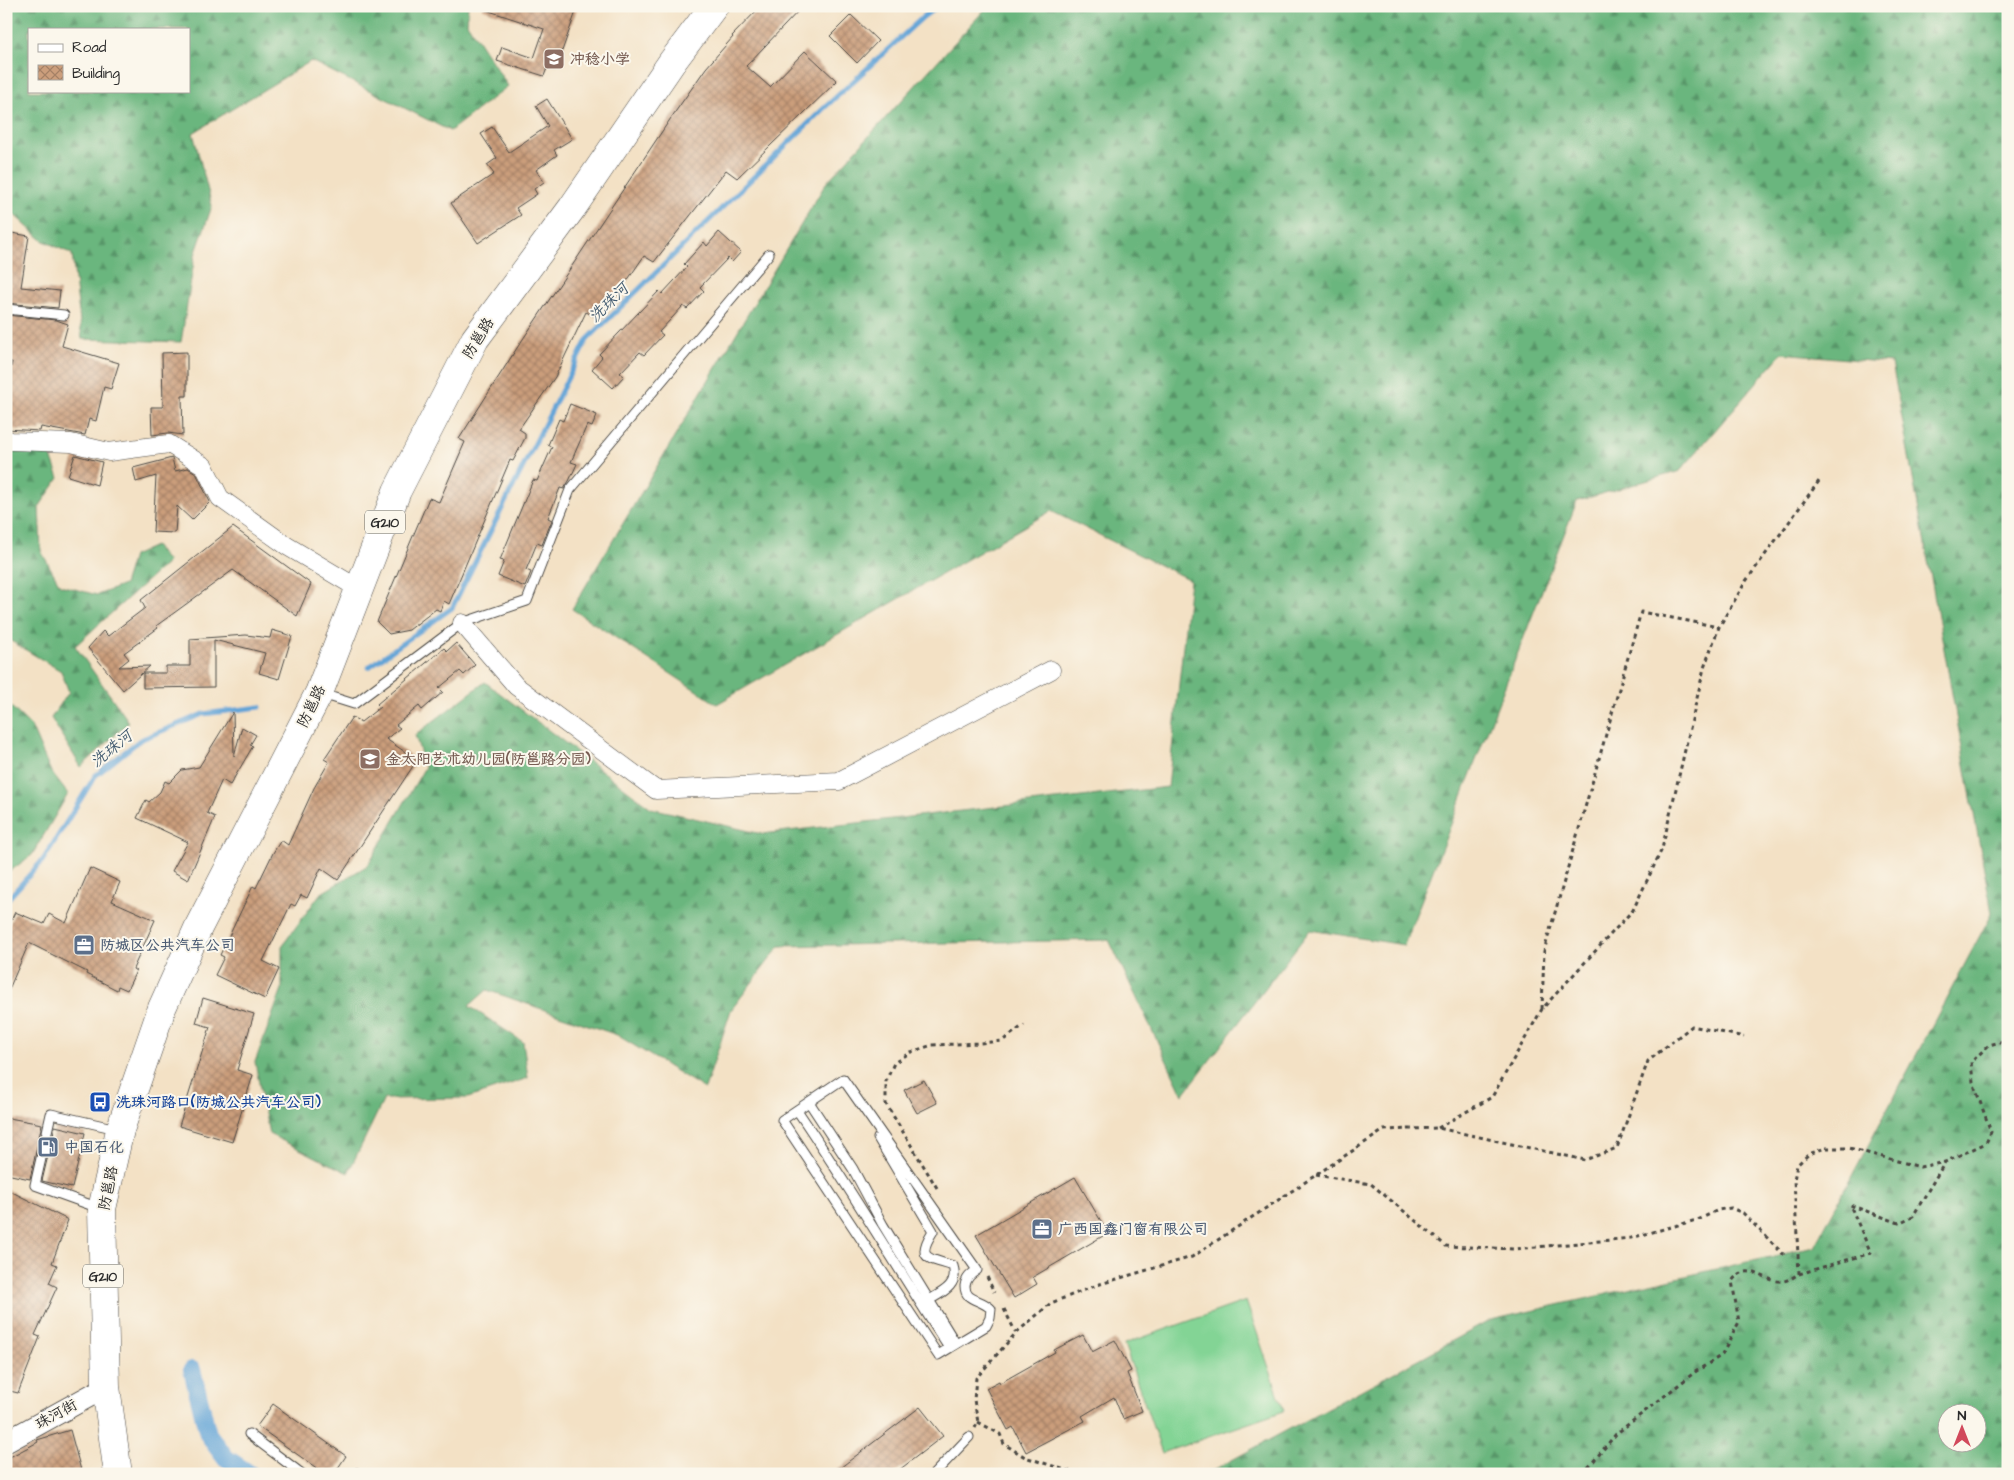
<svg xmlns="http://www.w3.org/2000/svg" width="2014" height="1480" font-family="'Architects Daughter','LXGW WenKai TC',sans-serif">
<defs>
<pattern id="forest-firs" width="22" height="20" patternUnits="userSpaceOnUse" patternTransform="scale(1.25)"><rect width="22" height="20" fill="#6ab67e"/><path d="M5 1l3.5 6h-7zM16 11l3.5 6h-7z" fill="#579467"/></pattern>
<pattern id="building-cross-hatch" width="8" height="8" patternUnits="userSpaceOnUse" patternTransform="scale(1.25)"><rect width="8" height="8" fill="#cb9e7c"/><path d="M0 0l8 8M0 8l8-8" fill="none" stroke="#a58166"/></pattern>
</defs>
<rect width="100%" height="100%" fill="#fbf7ec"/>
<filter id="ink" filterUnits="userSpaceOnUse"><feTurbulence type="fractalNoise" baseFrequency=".02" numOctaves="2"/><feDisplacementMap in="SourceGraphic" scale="10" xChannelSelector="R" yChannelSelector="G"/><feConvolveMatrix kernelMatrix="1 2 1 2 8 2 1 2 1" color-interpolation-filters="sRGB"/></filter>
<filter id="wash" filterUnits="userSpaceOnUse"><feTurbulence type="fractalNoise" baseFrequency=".0096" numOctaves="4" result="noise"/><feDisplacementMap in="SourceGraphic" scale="20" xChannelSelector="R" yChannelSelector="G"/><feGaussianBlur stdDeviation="1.12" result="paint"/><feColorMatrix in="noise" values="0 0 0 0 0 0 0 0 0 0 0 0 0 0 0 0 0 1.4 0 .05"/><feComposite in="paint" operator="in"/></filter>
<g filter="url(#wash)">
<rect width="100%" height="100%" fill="#f3e1c5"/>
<path fill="#83d495" stroke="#578060" d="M 1246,1301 L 1284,1411 L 1162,1453 L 1124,1344 Z"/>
<path fill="url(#forest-firs)" stroke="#4a7054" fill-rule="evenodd" d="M 6,6 L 468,6 L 467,23 L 508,86 L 450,131 L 311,61 L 193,133 L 212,206 L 195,255 L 181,342 L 82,339 L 72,254 L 42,240 L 11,212 L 6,211 ZM 29,29 L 189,29 L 189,91 L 29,91 Z
M 988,6 L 2008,6 L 2008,1474 L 1206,1474 L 1491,1320 L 1814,1247 L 1992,913 L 1892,363 L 1782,353 L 1680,471 L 1577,501 L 1404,945 L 1310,930 L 1183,1095 L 1109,940 L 780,946 L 731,1010 L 705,1089 L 617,1035 L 487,990 L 469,1006 L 523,1042 L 528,1078 L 468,1098 L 384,1099 L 348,1173 L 269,1134 L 255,1062 L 282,989 L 282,946 L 320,894 L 368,865 L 425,767 L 415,735 L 485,682 L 651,808 L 762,834 L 1168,787 L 1190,580 L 1051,511 L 717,704 L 572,609 L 826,183 ZM 1946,1412 L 1976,1412 L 1976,1442 L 1946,1442 Z
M 6,445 L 49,451 L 59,478 L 39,507 L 41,551 L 60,585 L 97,595 L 124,585 L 133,556 L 155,546 L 168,562 L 75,646 L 129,722 L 81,767 L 51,718 L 69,692 L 61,671 L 6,638 Z
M 6,702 L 31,726 L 51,772 L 68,794 L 32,855 L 6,874 Z"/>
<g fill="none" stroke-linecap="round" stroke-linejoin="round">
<path stroke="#64a4d7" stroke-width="5" d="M 369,667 L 452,608 L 587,340 L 822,110 L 923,17 L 938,6
M 6,901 L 43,860 L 95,776 L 140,740 L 203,714 L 260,707"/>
<path stroke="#64a4d7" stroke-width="18" d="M 192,1370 L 208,1434 L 226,1458 L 250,1474"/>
</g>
<g id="blocks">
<path fill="url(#building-cross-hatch)" d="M 483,6 L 578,6 L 557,65 L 549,63 L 544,76 L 497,61 L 502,47 L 534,58 L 544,29 L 483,9 Z
M 761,6 L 803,6 L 746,66 L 770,87 L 805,51 L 837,81 L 737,178 L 726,170 L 654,262 L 644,256 L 601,319 L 586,312 L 555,377 L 519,429 L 525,433 L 525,438 L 513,461 L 510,460 L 449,604 L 444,601 L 440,611 L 436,609 L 409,630 L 389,634 L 377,622 L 429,498 L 439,502 L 465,442 L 459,439 L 517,348 L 671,118 L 706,68 L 733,37 L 732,36 Z
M 851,15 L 878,41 L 857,63 L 830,36 Z
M 547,99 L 572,139 L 554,150 L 557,155 L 536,170 L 544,182 L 534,189 L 537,194 L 516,208 L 521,215 L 478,243 L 451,203 L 494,174 L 487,165 L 497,158 L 481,134 L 492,127 L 509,152 L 548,126 L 536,106 Z
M 6,232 L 29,236 L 21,287 L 60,291 L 58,308 L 6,303 Z
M 719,232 L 741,252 L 732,262 L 728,258 L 700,287 L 704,291 L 687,309 L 683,306 L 659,332 L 663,335 L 644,355 L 640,352 L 620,373 L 624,376 L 613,388 L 592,369 L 602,357 L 599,354 L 659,291 L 662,294 L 687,267 L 684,264 L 704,242 L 707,246 Z
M 6,315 L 56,320 L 68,324 L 62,346 L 119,363 L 111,389 L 104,387 L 96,421 L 89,419 L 85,435 L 41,427 L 40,431 L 6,429 L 6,387 L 12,362 L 6,362 Z
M 187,352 L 187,396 L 182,396 L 183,435 L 168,433 L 152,435 L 151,407 L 163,407 L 162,353 Z
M 570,404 L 597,415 L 592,427 L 587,425 L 571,462 L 577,464 L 569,481 L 564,489 L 560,488 L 548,518 L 552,520 L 542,545 L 537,543 L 526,570 L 531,572 L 525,587 L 498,576 L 504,561 L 500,560 L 533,480 L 537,481 L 552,447 L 548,445 L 559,419 L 563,421 Z
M 75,455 L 102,462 L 97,485 L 68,476 Z
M 172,458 L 175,471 L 188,468 L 196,473 L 210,502 L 192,520 L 177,506 L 175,533 L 153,532 L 156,476 L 136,482 L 133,468 Z
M 233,527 L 311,584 L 297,616 L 233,570 L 156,626 L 158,628 L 124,653 L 129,659 L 119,667 L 150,666 L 123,690 L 88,648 L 103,631 L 108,636 L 145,608 L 141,600 Z
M 272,630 L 292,636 L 279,679 L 259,673 L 265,653 L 214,640 L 214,687 L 143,688 L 143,673 L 166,673 L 166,666 L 190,666 L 190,639 L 246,635 L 270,638 Z
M 456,643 L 475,665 L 464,675 L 460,671 L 439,688 L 443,692 L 422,710 L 419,706 L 396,725 L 400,728 L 386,739 L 417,760 L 338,880 L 321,868 L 307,898 L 301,895 L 295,906 L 291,904 L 263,961 L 279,969 L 265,999 L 215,975 L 224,957 L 220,955 L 253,886 L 256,888 L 273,853 L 281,840 L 288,845 L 314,788 L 329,762 L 324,759 L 352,717 L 361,722 L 380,707 L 377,704 L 444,648 L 447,651 Z
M 233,712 L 234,756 L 242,727 L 256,735 L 250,745 L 253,746 L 230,785 L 222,780 L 207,813 L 215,817 L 188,880 L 172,871 L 188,842 L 137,818 L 146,800 L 149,802 L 160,792 L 165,781 L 169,783 L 182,770 L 199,767 Z
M 90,868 L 120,882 L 112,901 L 155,920 L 133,969 L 136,971 L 127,990 L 118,986 L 117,990 L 86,974 L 87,972 L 29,943 L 6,996 L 6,931 L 15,912 L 44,924 L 49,914 L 66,923 Z
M 203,998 L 254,1014 L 237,1070 L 253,1075 L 232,1142 L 179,1126 L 210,1027 L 196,1023 Z
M 924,1080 L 937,1103 L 917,1113 L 904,1090 Z
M 9,1118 L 42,1124 L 30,1179 L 6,1174 L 6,1129 Z
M 55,1126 L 85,1133 L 72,1188 L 42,1181 Z
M 1075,1177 L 1108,1233 L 1033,1277 L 1037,1284 L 1014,1298 L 976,1235 Z
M 6,1189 L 68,1220 L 52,1263 L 57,1265 L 49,1283 L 57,1287 L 35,1335 L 40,1337 L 18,1393 L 6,1390 Z
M 1083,1335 L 1092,1352 L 1115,1340 L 1131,1371 L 1127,1373 L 1142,1411 L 1123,1419 L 1114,1397 L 1082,1416 L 1085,1421 L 1026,1452 L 1013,1427 L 1008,1430 L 986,1388 L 999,1381 L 1000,1383 L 1055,1352 L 1054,1350 Z
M 273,1404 L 346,1456 L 334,1474 L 325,1474 L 257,1426 Z
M 920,1407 L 943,1436 L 903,1467 L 894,1474 L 832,1474 Z
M 70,1430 L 82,1474 L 6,1474 L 6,1459 L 38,1442 L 37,1440 Z"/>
</g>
</g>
<g filter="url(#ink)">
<use href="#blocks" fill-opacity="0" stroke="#494642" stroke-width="1"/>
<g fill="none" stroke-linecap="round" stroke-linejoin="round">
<g stroke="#494642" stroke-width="11">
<path id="service" d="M 6,309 L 64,315
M 322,694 L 354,704 L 462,623 L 527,601 L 570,490 L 769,254
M 843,1079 L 977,1270 C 971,1274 966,1278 965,1286 C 965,1302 981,1298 991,1309 L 990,1318 L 986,1326 L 938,1355 L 782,1120 Z
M 809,1102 L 853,1169 L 883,1225 L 956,1344
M 797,1110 C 850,1188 898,1269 949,1348
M 878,1138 L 933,1231 C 914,1261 931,1258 953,1266 C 959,1285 943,1292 929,1300
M 99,1208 L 35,1185 L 51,1114 L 117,1129
M 249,1434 L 302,1474
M 357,1473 L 359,1474
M 934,1474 L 969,1437"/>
</g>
<g stroke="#494642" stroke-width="19">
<path id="minor" d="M 6,439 L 11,441 L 71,443 L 109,452 L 169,444 L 204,466 L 220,498 L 287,546 L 359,589
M 462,623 L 516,686 L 656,790 L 839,781 L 1051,670"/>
</g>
<g stroke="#494642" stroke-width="23">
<path id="tertiary" d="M 6,1442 L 106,1387"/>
</g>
<g stroke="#494642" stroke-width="29">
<path id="trunk" d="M 118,1474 L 106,1387 L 102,1209 L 120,1130 L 162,1008 L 199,926 L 319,693 L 397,491 L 475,339 L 572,208 L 672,62 L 714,6"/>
</g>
<path stroke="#494642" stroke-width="3" stroke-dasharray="4 4" stroke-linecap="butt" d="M 1542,1009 L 1544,951 L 1641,612 L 1719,627
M 1438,1128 L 1492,1097 L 1542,1009 L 1633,910 L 1662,849 L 1704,668 L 1719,627 L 1746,581 L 1819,481
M 1316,1175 L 1371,1184 L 1446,1246 L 1515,1249 L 1631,1238 L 1700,1219 L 1718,1210 L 1731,1208 L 1743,1213 L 1784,1255
M 937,1188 L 886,1104 L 886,1081 L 894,1063 L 911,1052 L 932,1045 L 980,1043 L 1002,1041 L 1024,1025
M 1799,1274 L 1871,1253 L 1850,1205 L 1899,1223 L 1913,1216 L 1945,1162
M 987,1277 L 994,1292
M 1004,1309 L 1016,1333
M 978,1422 L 1000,1434 L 1004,1444 L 1025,1457 L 1078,1474
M 975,1428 L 978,1422 L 974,1400 L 976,1378 L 1016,1333 L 1051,1303 L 1100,1284 L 1192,1257 L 1384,1130 L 1438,1128 L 1585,1160 L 1617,1148 L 1648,1061 L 1692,1026 L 1744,1037
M 1583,1474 L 1616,1434 L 1695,1372 L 1722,1355 L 1739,1322 L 1732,1281 C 1749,1259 1765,1284 1784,1281 C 1789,1280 1795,1276 1799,1274 L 1794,1180 L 1797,1165 L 1809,1154 L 1825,1148 L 1849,1148 L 1920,1167 L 1945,1162 L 1986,1143 L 1991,1132 L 1973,1082 L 1971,1062 L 1989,1045 L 2008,1040"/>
<use href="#service" stroke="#fff" stroke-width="9"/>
<use href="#minor" stroke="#fff" stroke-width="18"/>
<use href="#tertiary" stroke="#fff" stroke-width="21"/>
<use href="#trunk" stroke="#fff" stroke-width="28"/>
</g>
</g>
<defs>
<g id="school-square" transform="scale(1.125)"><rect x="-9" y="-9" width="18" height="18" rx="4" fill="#8d6e63" stroke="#fbf7ec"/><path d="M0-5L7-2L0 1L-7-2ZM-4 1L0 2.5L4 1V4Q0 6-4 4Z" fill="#fff"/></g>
<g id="office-square" transform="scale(1.125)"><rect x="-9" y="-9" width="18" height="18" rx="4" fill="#5c6f8a" stroke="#fbf7ec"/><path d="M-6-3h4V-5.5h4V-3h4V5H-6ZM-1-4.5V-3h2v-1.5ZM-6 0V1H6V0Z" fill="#fff"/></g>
<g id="bus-square" transform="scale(1.125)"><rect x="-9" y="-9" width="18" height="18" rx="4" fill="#1a4fb4" stroke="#fbf7ec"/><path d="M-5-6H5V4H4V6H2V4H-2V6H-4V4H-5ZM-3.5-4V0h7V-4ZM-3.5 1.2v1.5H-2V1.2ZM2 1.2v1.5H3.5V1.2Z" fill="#fff"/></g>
<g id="fuel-square" transform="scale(1.125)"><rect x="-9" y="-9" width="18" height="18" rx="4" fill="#5c6f8a" stroke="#fbf7ec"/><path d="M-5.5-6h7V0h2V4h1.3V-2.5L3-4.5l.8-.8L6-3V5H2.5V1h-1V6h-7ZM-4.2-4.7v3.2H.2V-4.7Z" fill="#fff"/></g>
</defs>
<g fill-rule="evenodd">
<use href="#school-square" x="554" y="59"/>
<use href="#school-square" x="370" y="759"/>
<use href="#office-square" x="84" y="945"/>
<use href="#bus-square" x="100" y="1102"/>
<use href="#fuel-square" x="48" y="1147"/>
<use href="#office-square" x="1042" y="1229"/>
</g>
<g text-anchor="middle" stroke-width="4" stroke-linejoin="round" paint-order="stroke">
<g fill="#fbf7ec" stroke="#696865" stroke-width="1">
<rect x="365" y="510.5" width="40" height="23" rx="4"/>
<rect x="83" y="1264.5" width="40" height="23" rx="4"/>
</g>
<g font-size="14" font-weight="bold" fill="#2b2b2b">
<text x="385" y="527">G210</text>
<text x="103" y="1281">G210</text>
</g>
<g font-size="15" font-weight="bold" fill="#785e54" stroke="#fbf7ec" text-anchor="start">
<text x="570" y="64">冲稔小学</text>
<text x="386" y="764">金太阳艺术幼儿园(防邕路分园)</text>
</g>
<g font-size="15" fill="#2b2b2b" stroke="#fbf7ec">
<text transform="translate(478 338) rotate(-58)" y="5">防邕路</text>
<text transform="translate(311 706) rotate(-64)" y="5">防邕路</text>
<text transform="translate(108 1188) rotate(-79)" y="5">防邕路</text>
<text transform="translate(56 1414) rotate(-29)" y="5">珠河街</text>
</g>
<g font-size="15" font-weight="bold" fill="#4e5e75" stroke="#fbf7ec" text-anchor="start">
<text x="100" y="950">防城区公共汽车公司</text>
<text x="64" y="1152">中国石化</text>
<text x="1058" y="1234">广西国鑫门窗有限公司</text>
</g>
<g font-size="15" font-weight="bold" fill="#164399" stroke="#fbf7ec" text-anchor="start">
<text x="116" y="1107">洗珠河路口(防城公共汽车公司)</text>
</g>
<g font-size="16" font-style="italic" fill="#425b70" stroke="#fbf7ec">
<text transform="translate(608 302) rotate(-44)" y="6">洗珠河</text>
<text transform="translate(111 748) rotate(-39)" y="6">洗珠河</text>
</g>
</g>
<rect width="2014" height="1480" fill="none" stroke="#fbf7ec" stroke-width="25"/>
<rect x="28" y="28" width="162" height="65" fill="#fbf7ec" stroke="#a8a59f"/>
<rect x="38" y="44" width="25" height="8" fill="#ffffff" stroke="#a8a59f"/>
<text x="72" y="52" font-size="15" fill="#2b2b2b">Road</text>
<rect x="38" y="65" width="25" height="15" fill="url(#building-cross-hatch)" stroke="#a8a59f"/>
<text x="72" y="78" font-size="15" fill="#2b2b2b">Building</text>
<g transform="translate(1962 1428)"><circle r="24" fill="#fbf7ec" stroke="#a8a59f"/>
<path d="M0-4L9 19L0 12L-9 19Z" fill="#d1495b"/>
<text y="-8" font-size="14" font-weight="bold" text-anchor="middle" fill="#2b2b2b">N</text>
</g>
</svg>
